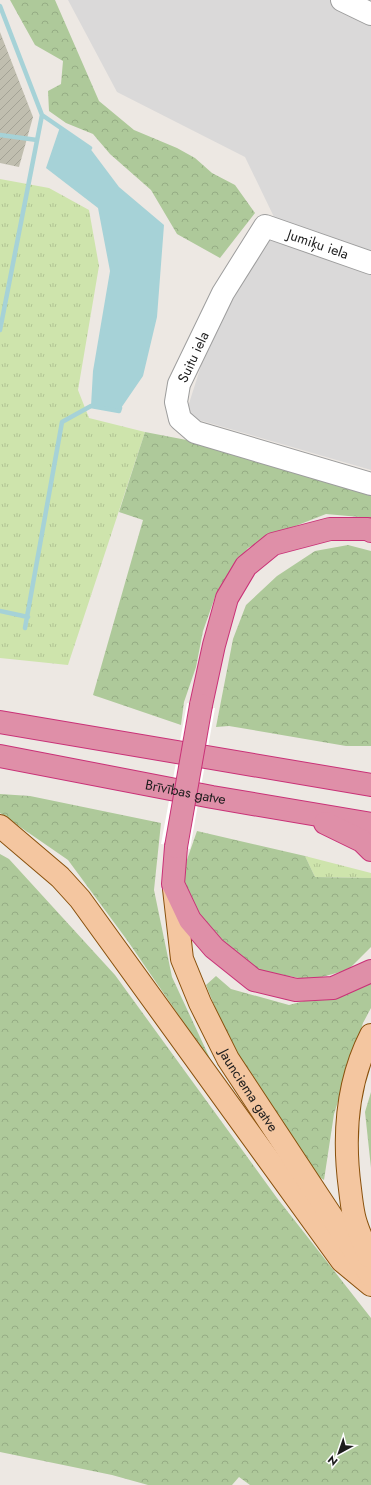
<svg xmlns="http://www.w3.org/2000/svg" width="371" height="1485" font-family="Jost,sans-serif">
<defs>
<pattern id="construction-furrows" width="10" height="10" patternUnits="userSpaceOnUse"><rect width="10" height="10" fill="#c0beaf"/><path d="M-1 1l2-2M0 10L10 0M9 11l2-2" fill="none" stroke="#a4a396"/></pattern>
<pattern id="grass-tufts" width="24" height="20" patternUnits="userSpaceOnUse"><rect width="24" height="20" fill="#cee4ac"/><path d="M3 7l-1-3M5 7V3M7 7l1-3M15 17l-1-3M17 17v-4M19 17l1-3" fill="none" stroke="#b0c393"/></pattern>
<pattern id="forest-crowns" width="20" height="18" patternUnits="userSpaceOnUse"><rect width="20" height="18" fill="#aec99a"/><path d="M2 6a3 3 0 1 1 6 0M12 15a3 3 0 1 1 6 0" fill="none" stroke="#95ac84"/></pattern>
</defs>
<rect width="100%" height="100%" fill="#ede8e3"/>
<path fill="#dad9d9" d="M 68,0 L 371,0 L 371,470 L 185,416 L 222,300 L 274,217 L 245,157 L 117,92 Z"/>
<path fill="url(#construction-furrows)" d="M 0,32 L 33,117 L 19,167 L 0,163 Z"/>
<path fill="url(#grass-tufts)" d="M 0,179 L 49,188 L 89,210 L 99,266 L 78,390 L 89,418 L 145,432 L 68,665 L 0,658 Z
M 305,856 L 371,873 L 371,878 L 315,877 Z"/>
<path fill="url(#forest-crowns)" d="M 10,0 L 55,0 L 99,101 L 134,130 L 177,148 L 195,158 L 212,173 L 235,185 L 255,213 L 220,258 L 177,234 L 151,190 L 110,154 L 93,134 L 66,123 L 49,111 L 48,91 L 61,84 L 63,61 L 35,45 Z
M 145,432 L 197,442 L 371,494 L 371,518 L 326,514 L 270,536 L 248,548 L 232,569 L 215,597 L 203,631 L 196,667 L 184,702 L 181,725 L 93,695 L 143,520 L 119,512 Z
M 348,545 L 371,551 L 371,746 L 346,746 L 229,726 L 216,727 L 233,639 L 246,605 L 277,576 L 315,551 Z
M 0,794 L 30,796 L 161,823 L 154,890 L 172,977 L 213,1065 L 127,940 L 68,860 L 0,813 Z
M 197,831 L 305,856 L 315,877 L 371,878 L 371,947 L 348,970 L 310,980 L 261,971 L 227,952 L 205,924 L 188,897 L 182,874 Z
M 0,854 L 9,859 L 115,975 L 277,1198 L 371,1318 L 371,1485 L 250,1485 L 239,1477 L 232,1485 L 148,1485 L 112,1475 L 0,1452 Z
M 216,976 L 231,989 L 289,1005 L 371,983 L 371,1008 L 363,1023 L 334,1114 L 324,1180 L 311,1172 L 230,1045 L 206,985 Z
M 371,1092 L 371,1168 L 365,1112 Z"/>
<path fill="#a6d2d7" d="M 60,127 L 89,147 L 119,187 L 164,225 L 157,317 L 143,376 L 119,411 L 91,406 L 93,371 L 110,271 L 98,208 L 46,168 Z"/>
<path fill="#fff" d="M 187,703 L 215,708 L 190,849 L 161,844 Z"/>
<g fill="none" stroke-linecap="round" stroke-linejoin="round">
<path stroke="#a6d2d7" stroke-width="4.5" d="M 0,6 L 42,115 L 90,148
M 0,135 L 37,140
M 0,330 L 42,115
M 0,611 L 28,617
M 25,628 L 62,422 L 91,406 L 119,411 L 120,408"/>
<g stroke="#9d9d9d" stroke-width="24">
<path id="minor" d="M 342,0 L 371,14
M 371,263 L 265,226 L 223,293 L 179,384 L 176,402 L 180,419 L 195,432 L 371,484"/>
</g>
<g stroke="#89500b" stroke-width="24">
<g id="major">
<path d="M 0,826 L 60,877 L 80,899 L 342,1261 L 371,1285"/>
<path id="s1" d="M 174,889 L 182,959 L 200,1003 L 228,1059 L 371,1276"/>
<path d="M 369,1256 C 364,1243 357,1230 354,1216 C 352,1207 351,1198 350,1189 C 343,1137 347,1082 371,1035"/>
</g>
</g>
<g stroke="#c93177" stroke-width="24">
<g id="highway">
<path d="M 201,705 L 214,645 L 227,598 L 246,566 L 273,544 L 330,529 L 368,529 L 371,531"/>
<path d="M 0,722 L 371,785"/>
<path id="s2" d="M 0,756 L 212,797 L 371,824"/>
<path d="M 325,823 L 362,841 L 371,850"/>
<path d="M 176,847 L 173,884 L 190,920 L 214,948 L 254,980 L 296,990 L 333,988 L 371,971"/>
</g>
</g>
<use href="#minor" stroke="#fff" stroke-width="22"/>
<use href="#major" stroke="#f4c6a0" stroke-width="22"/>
<use href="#highway" stroke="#df8fa8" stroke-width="22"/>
<g stroke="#c93177" stroke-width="24" stroke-linecap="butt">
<path id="highway-bridge" d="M 176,847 L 201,705"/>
</g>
<use href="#highway-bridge" stroke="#df8fa8" stroke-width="22"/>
</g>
<g text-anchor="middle" stroke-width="3" stroke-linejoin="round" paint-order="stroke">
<g font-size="14" fill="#1c1c1c" stroke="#fff">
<text transform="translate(318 244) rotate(19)" y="5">Jumiķu iela</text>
<text transform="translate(193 357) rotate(-65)" y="5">Suitu iela</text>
<text dy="5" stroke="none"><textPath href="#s2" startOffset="189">Brīvības gatve</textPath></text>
<text dy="5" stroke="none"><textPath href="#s1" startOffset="218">Jaunciema gatve</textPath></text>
</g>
</g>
<g transform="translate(339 1453) rotate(220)" stroke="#ffffff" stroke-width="3" paint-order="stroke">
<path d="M0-3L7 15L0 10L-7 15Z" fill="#1c1c1c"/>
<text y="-6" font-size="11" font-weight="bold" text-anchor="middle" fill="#1c1c1c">N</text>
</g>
</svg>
